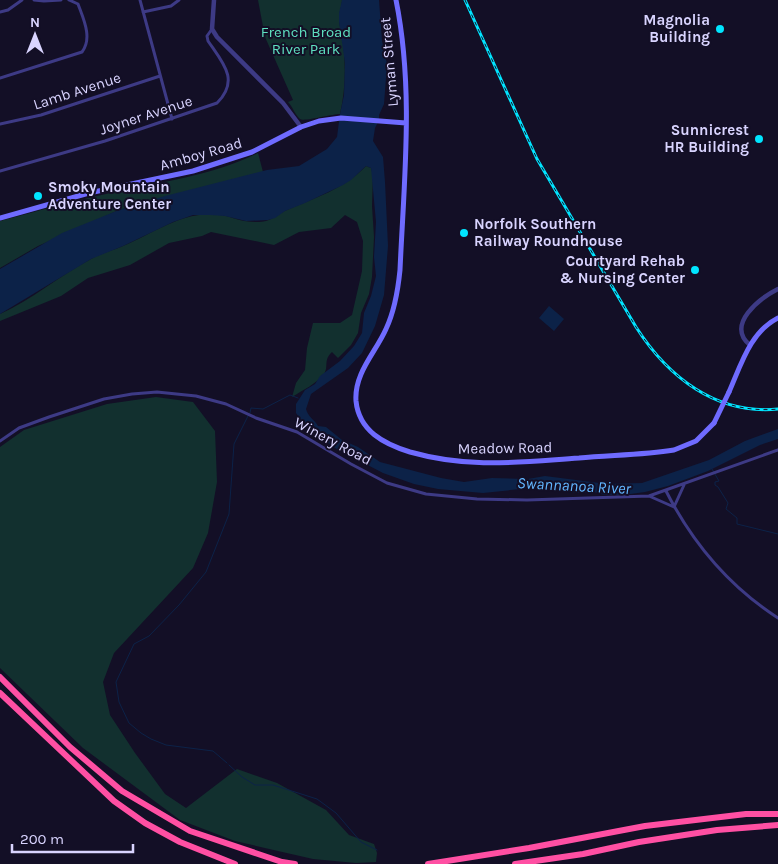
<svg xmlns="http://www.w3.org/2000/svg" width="778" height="864" font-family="Karla,sans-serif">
<rect width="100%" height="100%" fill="#130f26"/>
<path fill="#12302f" d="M 258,0 L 342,0 C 342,7 339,12 339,19 C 339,25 341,30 342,35 C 346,62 346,88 340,114 C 332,114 304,122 300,119 C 295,115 293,107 288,102 L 293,100 L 265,37 Z
M 258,153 L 263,172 L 119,210 L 38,246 L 0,268 L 0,221 C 38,211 76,200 115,192 C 162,182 214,175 258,153 Z
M 366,166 L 371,168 L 373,175 L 372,206 L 374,237 L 372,277 L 369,294 L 361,313 L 358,333 L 351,345 L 338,358 L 332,352 C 323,360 329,367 324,374 C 316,384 303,390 292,397 L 296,383 L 305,370 L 307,348 L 313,323 L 340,323 L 352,315 L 362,271 L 363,241 L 357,222 L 345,215 L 331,228 L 299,232 L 274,245 L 211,232 L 202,236 L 169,243 L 130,265 L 88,278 L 61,296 L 0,321 L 0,314 C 32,300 60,275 91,259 C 101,253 112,251 123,246 C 140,239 156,229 174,222 C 190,215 209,212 226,216 C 236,219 245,222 256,222 C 272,222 274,216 287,210 C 315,198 344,189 366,166 Z
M 156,397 L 193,402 L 215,431 L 217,482 L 208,533 L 193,568 L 114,653 L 103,682 L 110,715 L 135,753 L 165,794 L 186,808 L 237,769 L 277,783 L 326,810 L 349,835 L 374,844 L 377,853 L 376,862 L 356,863 L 313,859 L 235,841 L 180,820 L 83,748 L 0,668 L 0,447 L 24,430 L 107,404 Z"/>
<path fill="#0c2248" d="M 342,0 L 379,0 L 382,41 L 387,64 L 384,104 L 379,115 L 379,120 L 375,128 L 373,141 L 383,157 L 385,182 L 388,246 L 384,295 L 375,326 L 362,353 L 348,368 L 311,394 L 306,409 C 308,417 314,419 318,426 L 326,427 L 342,440 L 358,447 L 380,462 L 441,478 L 464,482 L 492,478 L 528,479 L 545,476 L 607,484 L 642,483 L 709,460 L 745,441 L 778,429 L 778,439 L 760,445 L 708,471 L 668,486 L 645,492 L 623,495 L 604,495 L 594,492 L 580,493 L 530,488 L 483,493 L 438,489 L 414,484 L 383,473 L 335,448 L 306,427 L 296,413 L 296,404 L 305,390 L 315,384 L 320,376 L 340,361 L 354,346 L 362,333 L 364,313 L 371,296 L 376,276 L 374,257 L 376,222 L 371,168 L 366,166 L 351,180 L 343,185 L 305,203 L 285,211 L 275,218 L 268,220 L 246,221 L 225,216 L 210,215 L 193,215 L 173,222 L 123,246 L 91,259 L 0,314 L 0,269 L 62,233 L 119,210 L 165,196 L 267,170 L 299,166 L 327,149 L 337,137 L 340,114 L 344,95 L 345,63 L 339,22 L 339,13 Z
M 549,306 L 564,319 L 554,331 L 539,318 Z"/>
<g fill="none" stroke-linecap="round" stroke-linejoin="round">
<path stroke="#0c2248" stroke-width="1" d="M 250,413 L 251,408 L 263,409 L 290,395 L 298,398
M 712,469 L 719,481 L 715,482 L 715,485 L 718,487 L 728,503 L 726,509 L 737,518 L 737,524 L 778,534
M 227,763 L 213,751 L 166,745 L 151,739 L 141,733 L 129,723 L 119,702 L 116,682 L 134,644 L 149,636 L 179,605 L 206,572 L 229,514 L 234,444 L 248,416
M 229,765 L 242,777 L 255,785 L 273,785 L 317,799 L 336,813 L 361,842 L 377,850"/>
<path stroke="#3d3a85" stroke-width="3" d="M 34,0 L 44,1 L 61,0
M 140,0 L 172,119
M 0,12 L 8,10 L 22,0
M 143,12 L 171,6 L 179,0
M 0,78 L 82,52 C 93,38 83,18 78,4 L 69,0
M 0,124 L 41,115 L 160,76
M 0,171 L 105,141 L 217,103 C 240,80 223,63 208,41 L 207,36 L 212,29
M 0,441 L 19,428 L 49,417 L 104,399 L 132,394 L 157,392 L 196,396 L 226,404 L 256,418 L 297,432 L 351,464 L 387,483 L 426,494 L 477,499 L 527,500 L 649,496 L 778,450
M 666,491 C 692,542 730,587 778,618
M 649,496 L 674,507 L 684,485"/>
<path stroke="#3d3a85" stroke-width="4.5" d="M 214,0 L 212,29 L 217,37 L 283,103 L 301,127
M 750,345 C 725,325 760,298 778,289"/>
<path stroke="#6f6bff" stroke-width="5" d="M 396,0 C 414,89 404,180 400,270 C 398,290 395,310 386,329 C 376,352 354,373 356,401 C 359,431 384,444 410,452 C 470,469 519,462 579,458 C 611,455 643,455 674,450 L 696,441 L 714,423
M 0,218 L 89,193 L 193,171 L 252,152 L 301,127 L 319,121 L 341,118 L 406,123
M 729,392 C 741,365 750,332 778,318"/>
<path stroke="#ff4fa3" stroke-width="6" d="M 0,677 L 70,747 L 122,791 L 190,831 L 282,862 L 295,864
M 0,693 L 114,801 L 145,823 L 180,842 L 235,864
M 428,864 L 529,848 L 645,826 L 746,814 L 778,814
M 515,864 L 583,854 L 639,842 L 717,830 L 778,825"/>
<g stroke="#00e5ff" stroke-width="3">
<path id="rail" d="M 465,0 L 537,159 L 636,327 C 668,377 716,415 778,409"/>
</g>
<use href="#rail" stroke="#130f26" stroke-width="1" stroke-dasharray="4" stroke-linecap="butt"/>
<path stroke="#6f6bff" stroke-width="5" d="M 714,423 L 729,392"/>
</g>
<g fill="#00e5ff" stroke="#130f26" stroke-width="2">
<circle cx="720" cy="29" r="5"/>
<circle cx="759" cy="139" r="5"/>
<circle cx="38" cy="196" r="5"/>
<circle cx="464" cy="233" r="5"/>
<circle cx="695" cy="270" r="5"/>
</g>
<g text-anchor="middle" stroke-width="4" stroke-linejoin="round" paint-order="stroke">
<g font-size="15" font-weight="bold" fill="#d9d4ff" stroke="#130f26" text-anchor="end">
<text x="710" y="25">Magnolia<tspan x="710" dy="17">Building</tspan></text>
<text x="749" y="135">Sunnicrest<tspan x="749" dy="17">HR Building</tspan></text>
<text x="48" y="192" text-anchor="start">Smoky Mountain<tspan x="48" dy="17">Adventure Center</tspan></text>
<text x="474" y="229" text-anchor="start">Norfolk Southern<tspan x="474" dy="17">Railway Roundhouse</tspan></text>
<text x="685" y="266">Courtyard Rehab<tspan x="685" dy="17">&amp; Nursing Center</tspan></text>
</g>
<g font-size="15" fill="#5fe0c0" stroke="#130f26">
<text x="306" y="37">French Broad<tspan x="306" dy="17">River Park</tspan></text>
</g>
<g font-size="15" fill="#d9d4ff" stroke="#130f26">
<text transform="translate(389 62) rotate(-95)" y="5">Lyman Street</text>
<text transform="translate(77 91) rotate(-18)" y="5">Lamb Avenue</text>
<text transform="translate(146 115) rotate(-18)" y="5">Joyner Avenue</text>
<text transform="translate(201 154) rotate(-16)" y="5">Amboy Road</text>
<text transform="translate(333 441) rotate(28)" y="5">Winery Road</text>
<text transform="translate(505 448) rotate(-1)" y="5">Meadow Road</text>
</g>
<g font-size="16" font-style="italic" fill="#62b6ff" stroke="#130f26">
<text transform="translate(574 485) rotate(3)" y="6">Swannanoa River</text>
</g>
</g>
<g transform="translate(35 35)" stroke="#130f26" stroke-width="4" paint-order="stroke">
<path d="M0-4L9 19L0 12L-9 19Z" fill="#d9d4ff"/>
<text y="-8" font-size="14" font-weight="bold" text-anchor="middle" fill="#d9d4ff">N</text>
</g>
<path d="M12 844v8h121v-8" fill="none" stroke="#d9d4ff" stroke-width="2.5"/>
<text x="20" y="844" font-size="15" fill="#d9d4ff" stroke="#130f26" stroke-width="4" paint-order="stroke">200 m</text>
</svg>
